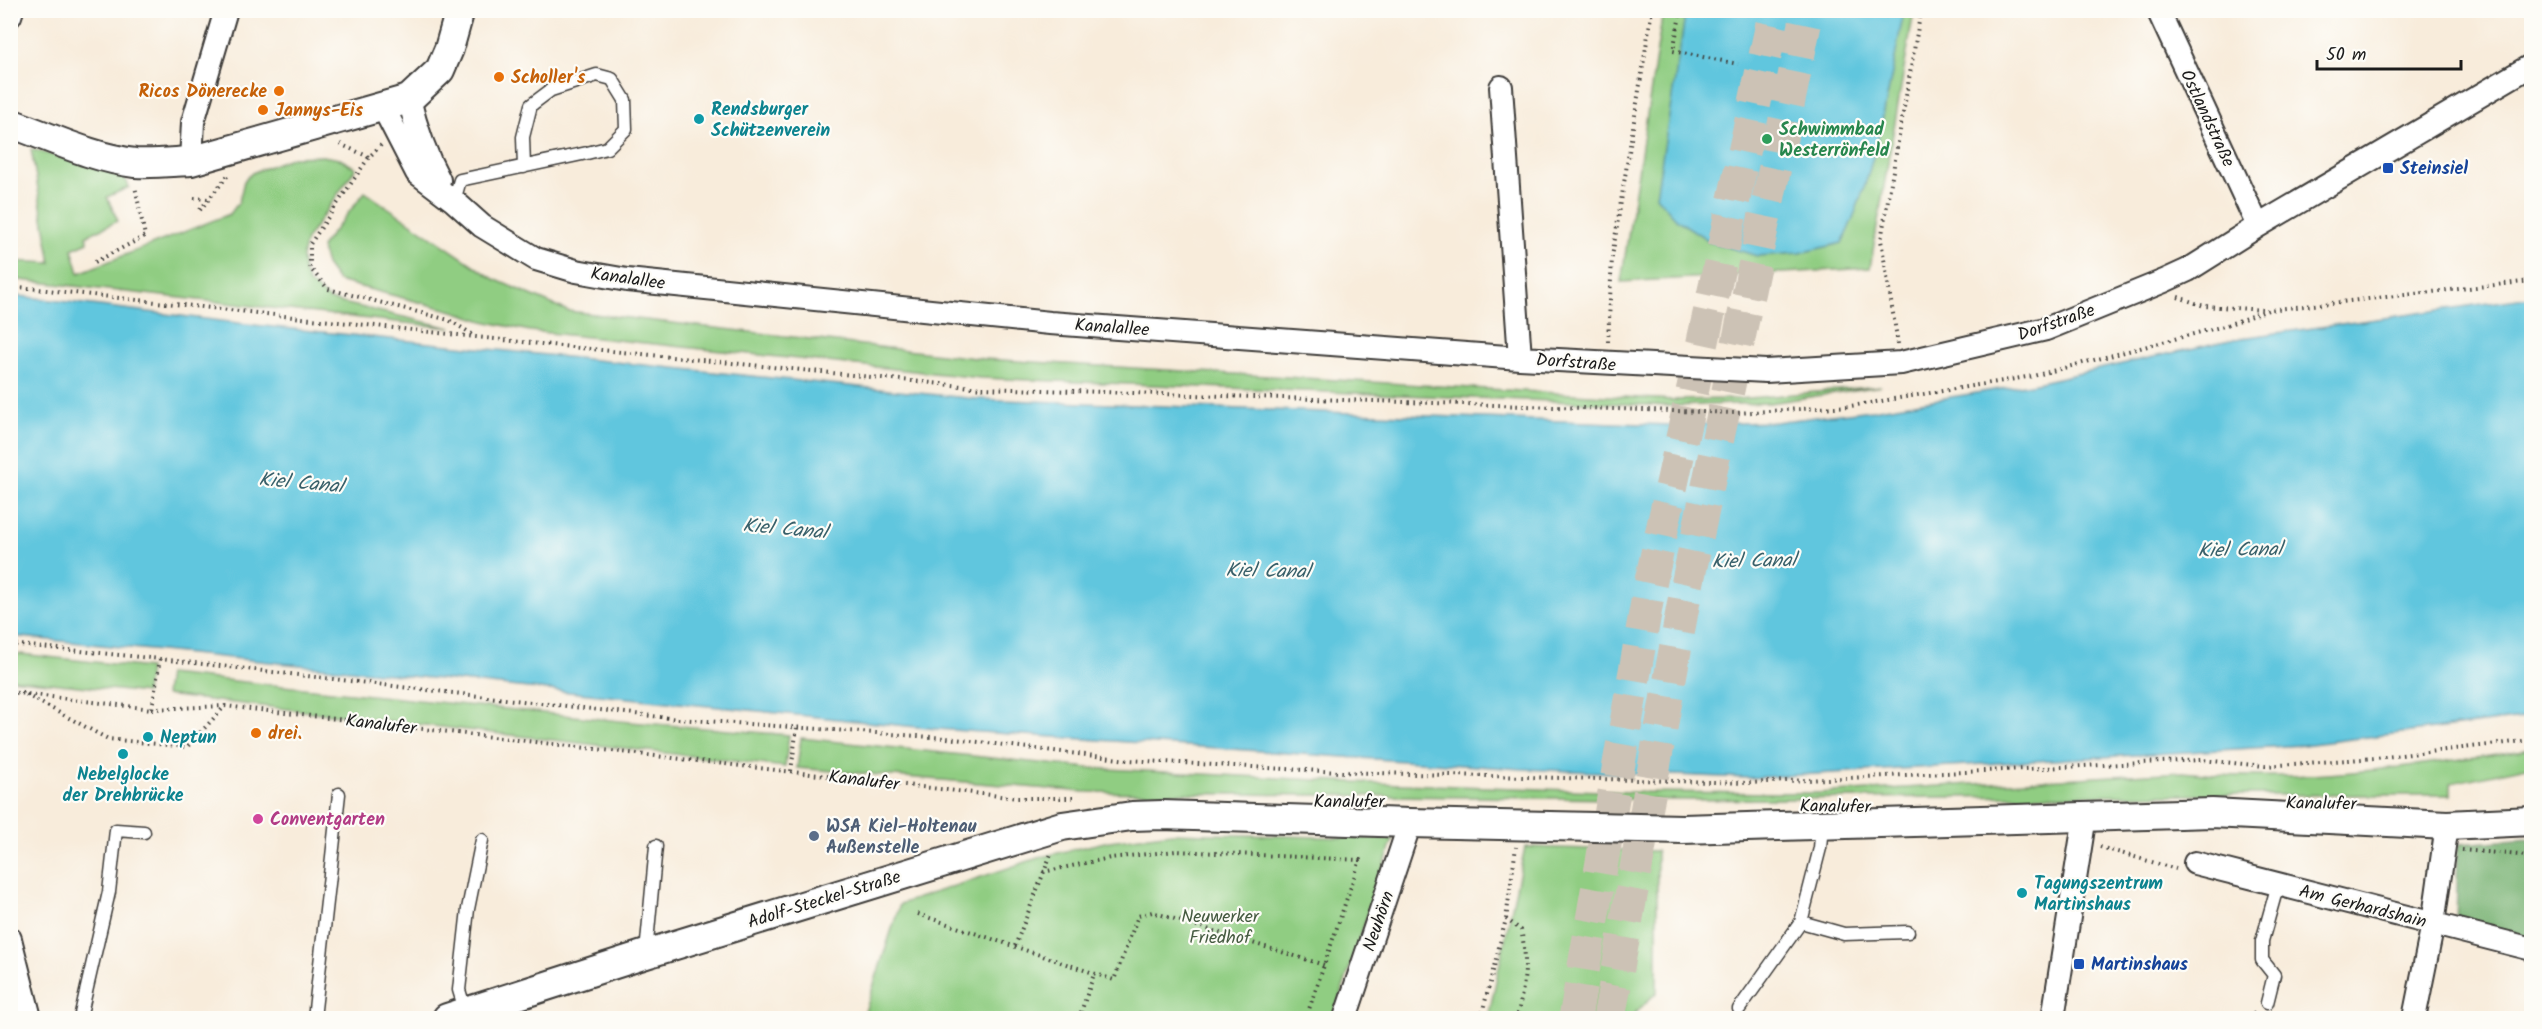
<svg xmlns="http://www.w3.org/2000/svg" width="2542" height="1029" font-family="Kalam,sans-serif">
<rect width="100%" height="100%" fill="#fdfcf7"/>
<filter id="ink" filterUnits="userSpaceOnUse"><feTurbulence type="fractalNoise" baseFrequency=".0167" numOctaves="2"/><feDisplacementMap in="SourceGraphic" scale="12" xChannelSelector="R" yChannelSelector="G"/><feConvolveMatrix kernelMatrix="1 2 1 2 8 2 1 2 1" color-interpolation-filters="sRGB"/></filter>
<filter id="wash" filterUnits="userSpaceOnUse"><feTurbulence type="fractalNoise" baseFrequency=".008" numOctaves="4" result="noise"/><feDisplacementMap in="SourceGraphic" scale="24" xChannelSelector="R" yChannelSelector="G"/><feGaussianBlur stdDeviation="1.35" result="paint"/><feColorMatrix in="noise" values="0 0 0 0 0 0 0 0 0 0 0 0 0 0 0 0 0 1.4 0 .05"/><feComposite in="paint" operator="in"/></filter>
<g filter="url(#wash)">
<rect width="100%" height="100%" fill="#f8ecdb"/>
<path fill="#90cd82" stroke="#56744f" stroke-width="1.5" d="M 1663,11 L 1914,11 L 1870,268 L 1621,282 Z
M 31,149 L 124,175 L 129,187 L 107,197 L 118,221 L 86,236 L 88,242 L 72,249 L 79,273 L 230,214 L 239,202 L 244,181 L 252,173 L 293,157 L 323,156 L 340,159 L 356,168 L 306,240 L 302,257 L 304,272 L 308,282 L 330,300 L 451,328 L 11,279 L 10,261 L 51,263 Z
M 365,192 L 494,279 L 568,311 L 984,359 L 1673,400 L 1738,399 L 1881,386 L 1770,403 L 1671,406 L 981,378 L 530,331 L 483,321 L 453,311 L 338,281 L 326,265 L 321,247 Z
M 11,653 L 149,668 L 146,693 L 11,679 Z
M 168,674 L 630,722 L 789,735 L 785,767 L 165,695 Z
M 801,738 L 1088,768 L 1374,783 L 1629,792 L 1818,793 L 2182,772 C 2299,785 2416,766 2531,749 L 2532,766 L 2451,783 L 2451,795 L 2106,795 L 1689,800 L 1085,792 L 797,768 Z
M 1172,833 L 1393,839 L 1333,1018 L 863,1018 L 900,904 L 1041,857 L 1109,841 Z
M 1525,847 L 1657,851 L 1657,992 L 1630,1018 L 1488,1018 Z"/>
<path fill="#74b070" stroke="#486646" stroke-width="1.5" d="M 2531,839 L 2531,945 L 2456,927 L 2458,844 Z"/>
<path fill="#61c6de" stroke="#3e717d" stroke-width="1.5" d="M 1686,11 L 1904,11 C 1889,87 1876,173 1842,243 L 1800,253 L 1757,256 L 1711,242 L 1677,220 L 1656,196 Z
M 11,295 L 254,325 L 977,399 L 1669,425 L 1776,422 L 1872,410 L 2031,384 L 2235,339 L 2531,297 L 2531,717 L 2303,745 L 1749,778 L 1521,769 L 937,729 L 11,636 Z"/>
</g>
<g filter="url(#ink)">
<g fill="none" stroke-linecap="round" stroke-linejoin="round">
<path stroke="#ccc2b5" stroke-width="33" stroke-dasharray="33 16" stroke-linecap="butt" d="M 1575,1018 L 1649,590 L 1775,10
M 1609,1018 L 1685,595 L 1808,10"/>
<g stroke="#3d3b39" stroke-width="15">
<path id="service" d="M 454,201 L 460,180 L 587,153 L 607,148 L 626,129 L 625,100 L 612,79 L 597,75 L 551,90 L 531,105 L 523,137 L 524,167
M 1801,922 L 1844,934 L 1908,932
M 646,953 L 656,846
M 2267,1003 L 2274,975 L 2262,960 L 2262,941 L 2278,884
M 1739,1009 L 1801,922 L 1820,848 L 1822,825
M 466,1013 L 459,990 L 468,909 L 482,840
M 80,1018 L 109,892 L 116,830 L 144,832
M 314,1018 L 339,794"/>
</g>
<g stroke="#3d3b39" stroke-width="26">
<path id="minor" d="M 2158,10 L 2258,226
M 10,16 L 12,10
M 1501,87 L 1520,358
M 409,99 C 416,128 425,154 439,180
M 383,107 L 417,173 L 454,201 L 482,226 L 536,259 L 576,271 L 627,280 L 1050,323 L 1520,358 L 1766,371 L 1901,363 L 2046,329 L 2164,281 L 2188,270 L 2258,226 L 2532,65
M 191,161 L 193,122 L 226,10
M 2195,863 L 2532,949
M 10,939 L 30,1018
M 1345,1018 L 1410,823
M 2053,1018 L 2085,816
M 2414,1018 L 2433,924 L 2447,825"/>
</g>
<g stroke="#3d3b39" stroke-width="32">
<path id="tertiary" d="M 10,123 C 50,137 92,158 135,163 C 154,164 172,162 191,161 L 409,99 L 440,70 L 449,49 L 460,10
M 447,1018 L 646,954 L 1062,826 L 1132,816 L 1162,815 L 1410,823 L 1683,829 L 2212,813 L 2447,825 L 2532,821"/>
</g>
<path stroke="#3d3b39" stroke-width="4" stroke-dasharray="1.5 4.5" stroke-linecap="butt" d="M 1681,10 L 1673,51 L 1738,64
M 340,144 L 369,157
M 381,145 L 369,157 L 310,244 L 310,268 L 328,289 L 449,320 L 472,334
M 194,198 L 208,199
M 200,210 L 229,174
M 95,262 L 145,236 L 135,186
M 10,286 L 531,343 L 982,388 L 1736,413 L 1851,406 L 2033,376 L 2224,326 L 2268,310 L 2532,281
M 2178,297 L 2204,306 L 2265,310
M 1608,342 L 1612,257 L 1652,10
M 1898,344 L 1881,240 L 1921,10
M 10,644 L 160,659 L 678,719 L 946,738 L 1128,760 L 1339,772 L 1748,783 L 2201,760 L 2265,766 L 2376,758 L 2532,740
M 10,692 L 152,709 L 160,659
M 21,692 L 108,739 L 187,747 L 225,706 L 1017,798 L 1077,798
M 152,709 L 224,706
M 791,771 L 797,727
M 10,844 L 16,844
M 2100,847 L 2176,869
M 2462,850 L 2520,855 L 2532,858
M 1043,872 L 1110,858 L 1176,851 L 1360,860 L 1306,1018
M 918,914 L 1114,980 L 1138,916 L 1152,912 L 1324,965
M 1506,919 L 1521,930 C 1529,967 1524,983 1517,1018
M 1015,946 L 1051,854
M 1079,1018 L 1094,974
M 1481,1018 L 1506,919 L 1516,847
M 2249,1018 L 2257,1011"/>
<use href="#service" stroke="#fff" stroke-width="12"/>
<use href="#minor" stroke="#fff" stroke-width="22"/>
<use href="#tertiary" stroke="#fff" stroke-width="28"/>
</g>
</g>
<g fill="#e8710a" stroke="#fdfcf7" stroke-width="2">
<circle cx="499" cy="77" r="6"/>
<circle cx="279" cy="91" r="6"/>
<circle cx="263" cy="110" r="6"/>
<circle cx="256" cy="733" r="6"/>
</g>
<g fill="#0f9aa8" stroke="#fdfcf7" stroke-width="2">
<circle cx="699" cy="119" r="6"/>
<circle cx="148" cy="737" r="6"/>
<circle cx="123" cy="754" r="6"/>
<circle cx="2022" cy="893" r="6"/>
</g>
<circle fill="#2e9e5b" stroke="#fdfcf7" stroke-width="2" cx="1767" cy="139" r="6"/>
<g fill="#1a4fb4" stroke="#fdfcf7" stroke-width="2">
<rect x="2382" y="162" width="12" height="12" rx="3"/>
<rect x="2073" y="958" width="12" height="12" rx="3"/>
</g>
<circle fill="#d1479c" stroke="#fdfcf7" stroke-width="2" cx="258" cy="819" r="6"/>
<circle fill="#5c6f8a" stroke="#fdfcf7" stroke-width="2" cx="814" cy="836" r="6"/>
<g text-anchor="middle" stroke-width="4.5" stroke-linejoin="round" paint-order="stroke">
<g font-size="18" font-weight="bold" fill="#c56008" stroke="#fdfcf7" text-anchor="start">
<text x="511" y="83">Scholler's</text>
<text x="267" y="97" text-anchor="end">Ricos Dönerecke</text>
<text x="275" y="116">Jannys-Eis</text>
<text x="268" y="739">drei.</text>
</g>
<g font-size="18" font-weight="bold" fill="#0d838f" stroke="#fdfcf7" text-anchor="start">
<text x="711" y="115">Rendsburger<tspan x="711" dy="21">Schützenverein</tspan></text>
<text x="160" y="743">Neptun</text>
<text x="123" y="780" text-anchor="middle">Nebelglocke<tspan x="123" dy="21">der Drehbrücke</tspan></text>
<text x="2034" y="889">Tagungszentrum<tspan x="2034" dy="21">Martinshaus</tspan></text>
</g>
<g font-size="18" fill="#1c1c1c" stroke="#fdfcf7">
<text transform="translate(2208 118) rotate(65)" y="6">Ostlandstraße</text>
<text transform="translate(628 278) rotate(8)" y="6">Kanalallee</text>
<text transform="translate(2056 322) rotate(-19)" y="6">Dorfstraße</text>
<text transform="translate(1112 327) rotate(4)" y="6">Kanalallee</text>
<text transform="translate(1576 362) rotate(4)" y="6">Dorfstraße</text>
<text transform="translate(381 724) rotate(7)" y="6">Kanalufer</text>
<text transform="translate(864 780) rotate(7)" y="6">Kanalufer</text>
<text x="1349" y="807">Kanalufer</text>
<text transform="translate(2321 803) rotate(1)" y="6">Kanalufer</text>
<text transform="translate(1835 806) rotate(1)" y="6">Kanalufer</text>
<text transform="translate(824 899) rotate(-17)" y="6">Adolf-Steckel-Straße</text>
<text transform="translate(2363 906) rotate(14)" y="6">Am Gerhardshain</text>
<text transform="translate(1378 921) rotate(-71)" y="6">Neuhörn</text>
</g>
<g font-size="18" font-weight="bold" fill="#27864d" stroke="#fdfcf7" text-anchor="start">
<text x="1779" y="135">Schwimmbad<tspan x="1779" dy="21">Westerrönfeld</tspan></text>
</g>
<g font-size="18" font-weight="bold" fill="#164399" stroke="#fdfcf7" text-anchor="start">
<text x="2400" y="174">Steinsiel</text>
<text x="2091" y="970">Martinshaus</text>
</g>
<g font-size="18" font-weight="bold" fill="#b23c85" stroke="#fdfcf7" text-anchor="start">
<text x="270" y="825">Conventgarten</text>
</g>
<g font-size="18" font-weight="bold" fill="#4e5e75" stroke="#fdfcf7" text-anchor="start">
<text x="826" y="832">WSA Kiel-Holtenau<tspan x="826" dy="21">Außenstelle</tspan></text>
</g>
<g font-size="18" fill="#455a40" stroke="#fdfcf7">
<text x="1220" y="922">Neuwerker<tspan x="1220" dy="21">Friedhof</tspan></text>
</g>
<g font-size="20" font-style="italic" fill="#38606a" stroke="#fdfcf7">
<text transform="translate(301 482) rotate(5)" y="7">Kiel Canal</text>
<text transform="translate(785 528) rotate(5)" y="7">Kiel Canal</text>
<text transform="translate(2240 549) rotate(-1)" y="7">Kiel Canal</text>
<text transform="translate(1754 560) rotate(-1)" y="7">Kiel Canal</text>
<text transform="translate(1268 570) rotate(1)" y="7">Kiel Canal</text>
</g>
</g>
<rect width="2542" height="1029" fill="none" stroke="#fdfcf7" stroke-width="36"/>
<path d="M2317 60v9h144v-9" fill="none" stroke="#1c1c1c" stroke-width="3"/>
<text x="2326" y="60" font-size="18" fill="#1c1c1c" stroke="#fdfcf7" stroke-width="4.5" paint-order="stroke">50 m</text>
</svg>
